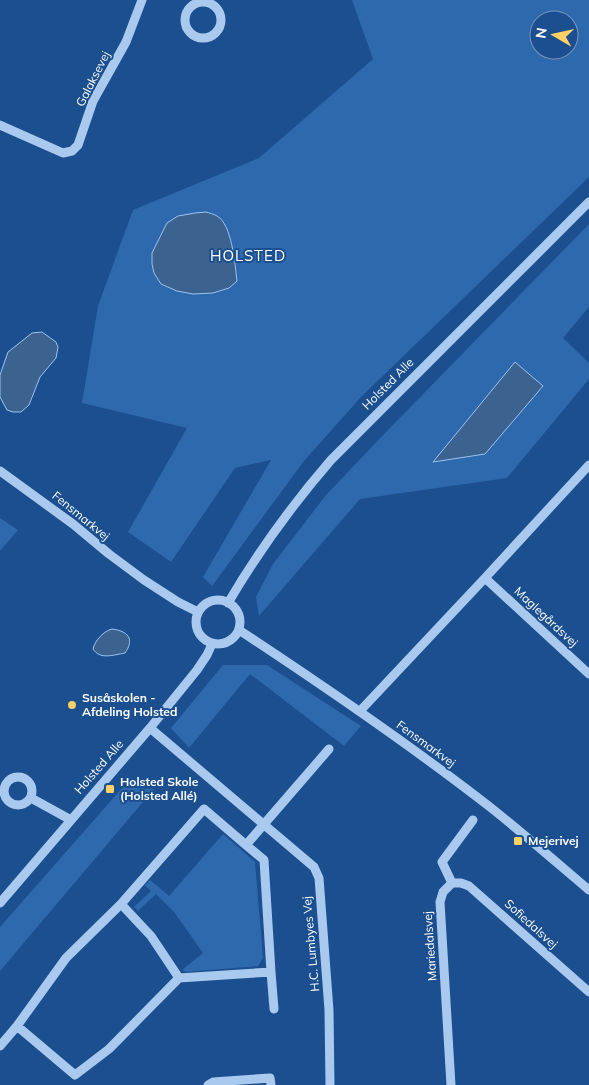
<svg xmlns="http://www.w3.org/2000/svg" width="589" height="1085" font-family="Mulish,sans-serif">
<rect width="100%" height="100%" fill="#1b4f8f"/>
<path fill="#2e69ad" fill-rule="evenodd" d="M 352,0 L 589,0 L 589,177 L 361,397 L 304,461 L 212,586 L 203,577 L 271,460 L 235,468 L 171,562 L 128,532 L 187,428 L 82,403 L 98,306 L 133,210 L 259,158 L 373,59 ZM 539,20 L 569,20 L 569,50 L 539,50 Z
M 589,224 L 589,307 L 563,338 L 589,363 L 589,379 L 507,478 L 360,499 L 259,616 L 256,597 L 273,564 L 326,495 L 387,431 Z
M 0,518 L 18,530 L 0,551 Z
M 223,665 L 267,665 L 361,726 L 344,746 L 250,674 L 189,748 L 171,728 Z
M 123,787 L 154,789 L 0,971 L 0,927 Z
M 223,834 L 255,862 L 263,958 L 258,966 L 186,972 L 182,970 L 203,953 L 174,912 L 156,894 L 138,911 L 134,907 L 151,891 L 145,885 L 150,880 L 169,896 Z"/>
<path fill="#3c6290" stroke="#9cc4f0" d="M 206,212 C 209,213 214,214 217,216 C 232,224 235,265 237,281 L 229,288 L 213,293 L 193,294 L 177,291 L 161,284 L 154,273 L 152,264 L 152,253 L 167,223 L 178,216 L 195,213 Z
M 42,332 L 56,342 L 58,347 L 56,358 L 40,377 L 29,405 L 21,412 L 13,412 L 7,410 L 0,397 L 0,375 L 8,352 L 32,333 Z
M 515,362 L 543,386 L 485,454 L 433,462 Z
M 112,629 C 128,631 135,639 125,653 C 113,655 100,660 93,649 C 95,640 104,631 112,629 Z"/>
<g fill="none" stroke-linecap="round" stroke-linejoin="round">
<path stroke="#a9c9ee" stroke-width="9" d="M185 20a18 18 0 1 1 36 0a18 18 0 1 1-36 0Z
M 0,125 L 63,153 L 72,151 L 78,145 L 93,101 L 126,42 L 142,0
M 0,471 L 73,524 L 109,554 L 144,580 L 178,602 L 198,612
M 485,578 L 589,674
M196 622a22 22 0 1 1 44 0a22 22 0 1 1-44 0Z
M 228,603 C 258,552 292,505 331,460 L 589,202
M 239,630 C 324,686 409,744 490,807 C 524,834 556,862 589,890
M 360,711 L 485,578 L 589,465
M 150,728 L 314,867 L 319,878 L 329,1010 L 330,1085
M4 791a14 14 0 1 1 28 0a14 14 0 1 1-28 0Z
M 31,798 L 71,820
M 452,883 L 461,883 L 469,886 L 589,992
M 0,903 L 150,728 L 197,670 L 207,655 L 212,644
M 271,972 L 274,1009
M 179,978 L 151,936 L 121,904 L 204,809 L 246,845 L 329,749
M 17,1026 L 75,1075 L 109,1049 L 179,978 L 271,972 L 264,860 L 246,845
M 0,1046 L 17,1026 L 66,958 L 121,904
M 208,1085 L 213,1082 L 270,1078 L 271,1085
M 451,1085 L 440,902 L 443,892 L 452,883 L 442,862 L 473,820"/>
</g>
<g fill="#ffd166" stroke="#1b4f8f" stroke-width="2">
<circle cx="72" cy="705" r="5"/>
<rect x="105" y="784" width="10" height="10" rx="2.5"/>
<rect x="513" y="836" width="10" height="10" rx="2.5"/>
</g>
<g text-anchor="middle" stroke-width="4" stroke-linejoin="round" paint-order="stroke">
<g font-size="12" fill="#fff" stroke="#1b4f8f">
<text transform="translate(93 79) rotate(-63)" y="4">Galaksevej</text>
<text transform="translate(388 384) rotate(-45)" y="4">Holsted Alle</text>
<text transform="translate(81 516) rotate(39)" y="4">Fensmarkvej</text>
<text transform="translate(546 617) rotate(43)" y="4">Maglegårdsvej</text>
<text transform="translate(426 744) rotate(36)" y="4">Fensmarkvej</text>
<text transform="translate(99 767) rotate(-49)" y="4">Holsted Alle</text>
<text transform="translate(531 924) rotate(42)" y="4">Sofiedalsvej</text>
<text transform="translate(311 944) rotate(-95)" y="4">H.C. Lumbyes Vej</text>
<text transform="translate(430 946) rotate(-94)" y="4">Mariedalsvej</text>
</g>
<g font-size="12" font-weight="bold" fill="#fff" stroke="#1b4f8f" text-anchor="start">
<text x="82" y="702">Susåskolen -<tspan x="82" dy="14">Afdeling Holsted</tspan></text>
<text x="120" y="786">Holsted Skole<tspan x="120" dy="14">(Holsted Allé)</tspan></text>
<text x="528" y="845">Mejerivej</text>
</g>
<g font-size="15" letter-spacing="1" fill="#fff" stroke="#1b4f8f">
<text x="248" y="261">HOLSTED</text>
</g>
</g>
<g transform="translate(554 35) rotate(279)"><circle r="24" fill="#1b4f8f" stroke="#7695bc"/>
<path d="M0-4L9 19L0 12L-9 19Z" fill="#ffd166"/>
<text y="-8" font-size="14" font-weight="bold" text-anchor="middle" fill="#ffffff">N</text>
</g>
</svg>
